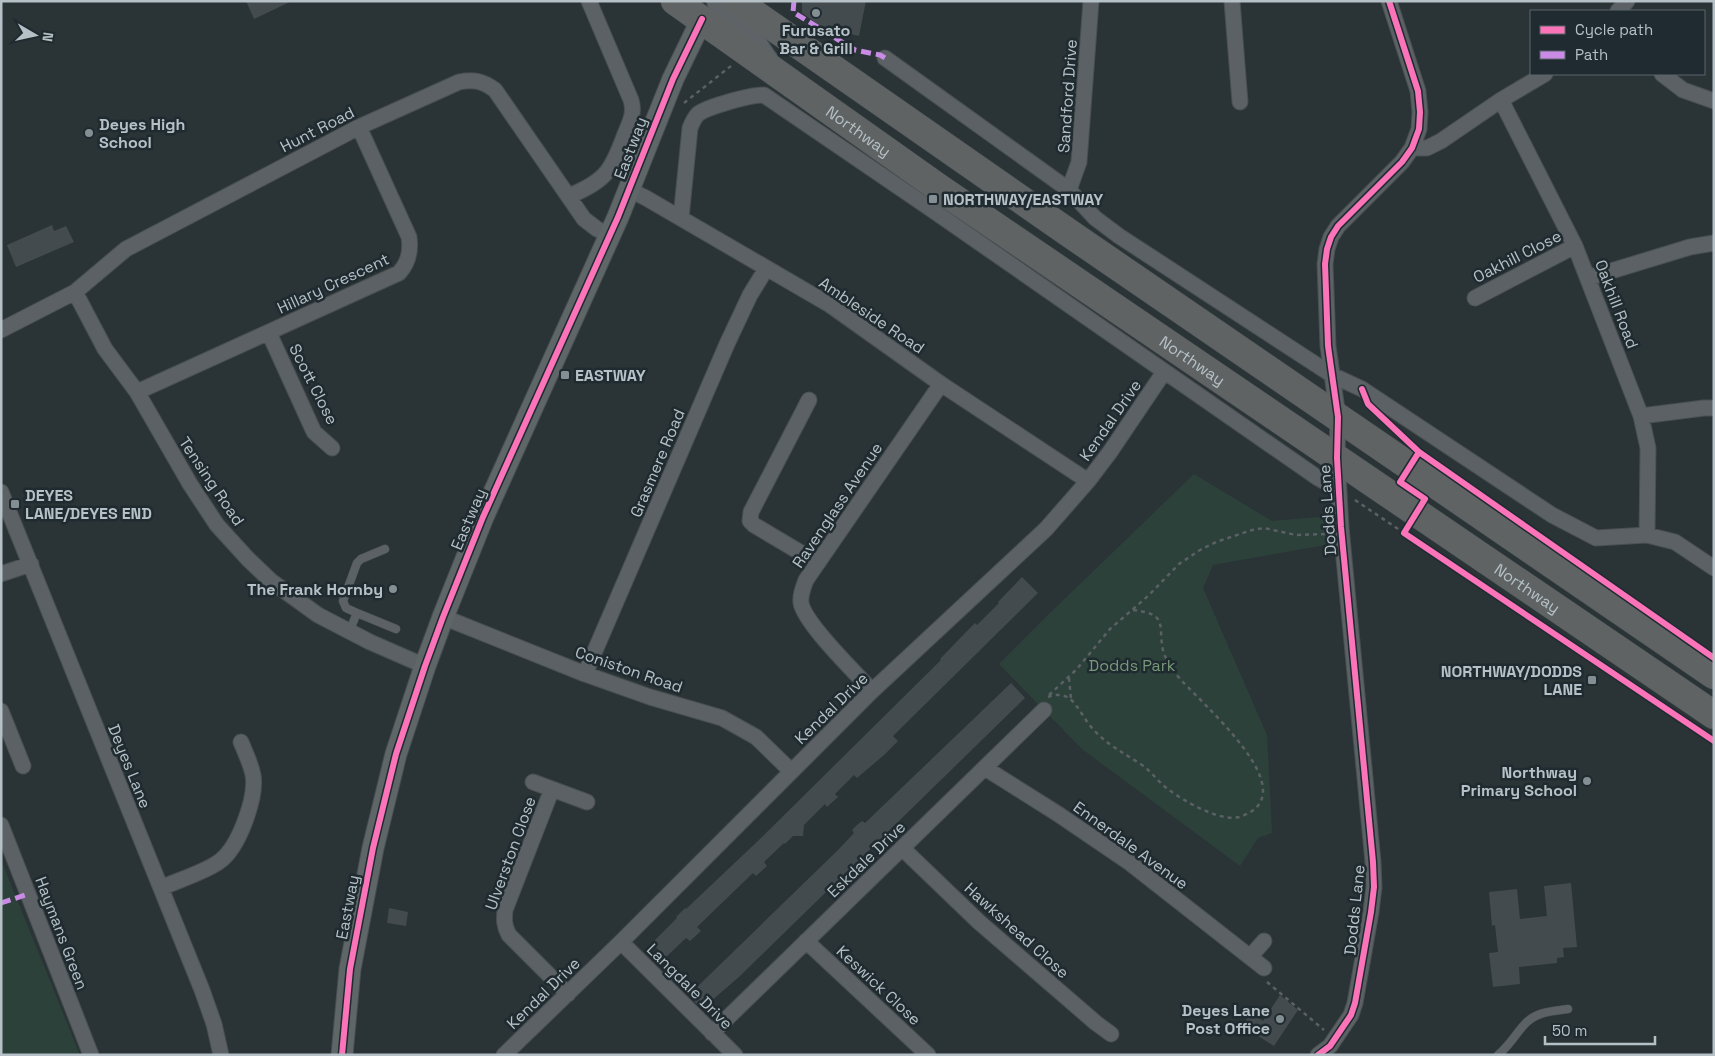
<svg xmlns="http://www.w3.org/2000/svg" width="1715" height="1056" font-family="'Space Grotesk',sans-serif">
<rect width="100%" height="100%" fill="#2a3336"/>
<path fill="#2d413b" d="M 1194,474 L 1272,521 L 1329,516 L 1331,544 L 1213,565 L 1203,588 L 1267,735 L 1272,833 L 1258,838 L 1240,866 L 1082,749 L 999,664 L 1052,611 Z
M 1,860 L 80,1055 L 1,1055 Z"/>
<path fill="#444b4e" d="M 246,1 L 292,1 L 254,19 Z
M 802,1 L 866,1 L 859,36 L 833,30 L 831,34 L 802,13 Z
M 52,225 L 54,231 L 66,226 L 74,242 L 16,267 L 7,245 Z
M 1022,577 L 1038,593 L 893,736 L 898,741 L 884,755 L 857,778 L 854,775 L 835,794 L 838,797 L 827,807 L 825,804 L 804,825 L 803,836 L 793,836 L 785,844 L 784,843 L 764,862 L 767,866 L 756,876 L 753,873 L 697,927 L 701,931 L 690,941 L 686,938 L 666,957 L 652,943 L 677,918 L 676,917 L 685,908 L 686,909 L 761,838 L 941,660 L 940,659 L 966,632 L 975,623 L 977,625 L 999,603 L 998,602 Z
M 1011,683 L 1025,698 L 740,976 L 702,1009 L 694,1001 L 703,992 L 697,987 L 838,850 L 854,833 L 852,830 L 857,825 L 862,821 L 865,823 Z
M 1571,883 L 1577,947 L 1563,948 L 1564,957 L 1557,958 L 1557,963 L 1519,967 L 1520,984 L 1493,987 L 1489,953 L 1498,952 L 1495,925 L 1492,926 L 1489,892 L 1517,889 L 1520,919 L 1547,916 L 1544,886 Z
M 389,908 L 408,912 L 406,926 L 387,923 Z
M 1280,995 L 1298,1010 L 1274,1046 L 1250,1031 L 1252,1027 L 1245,1022 L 1251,1012 L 1263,1021 Z"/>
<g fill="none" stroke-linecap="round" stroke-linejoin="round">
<g stroke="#494f51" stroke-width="9">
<path id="lane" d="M 357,613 L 346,608 L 343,601 L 357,563 L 361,559 L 385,549
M 349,632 L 357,613 L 396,629
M 1498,1055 C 1509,1046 1515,1035 1524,1025 C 1535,1012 1552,1011 1568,1009"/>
</g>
<g stroke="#494f51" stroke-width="17">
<path id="street" d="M 1232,1 L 1240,102
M 1618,11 L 1627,1
M 885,58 L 1069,190 L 1095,218 L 1119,236 L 1332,375 L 1362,389 L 1552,515 L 1596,538 L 1647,535 L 1675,542 L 1714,568
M 1662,74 L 1683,90 L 1714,101
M 1501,100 L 1575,246 L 1641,416 L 1648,448 L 1647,535
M 1412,148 L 1427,148 L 1441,141 L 1501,100 L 1545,74
M 630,190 L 646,198 L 830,305 L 941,384 L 1088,481
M 1069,190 L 1079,162 L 1091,1
M 569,196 C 606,181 612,170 625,134 C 630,122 635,113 631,100 L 589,1
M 681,218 L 690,128 C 692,123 694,118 698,114 C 707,107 752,94 764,95 L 931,209 L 1318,478 L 1338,489
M 1588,278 L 1690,247 L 1714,243
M 75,292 L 105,349 L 137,392 L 190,484 L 217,525 L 248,559 L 271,581 L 318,615 L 370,642 L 425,666
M 1475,298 L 1575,246
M 1,330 L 75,292 L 126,249 L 359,127 L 459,82 C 474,79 483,81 495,90 L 584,219 L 597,229 L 610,235
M 269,333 L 314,432 L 332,448
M 137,392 L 399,273 C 409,262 411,251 409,237 L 359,127
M 809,400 L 751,512 L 750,521 L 754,525 L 818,563
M 1641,416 L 1704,408 L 1714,408
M 1,492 L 202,990 L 214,1024 L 221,1055
M 1,574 L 31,564
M 443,617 L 585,674 L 650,697 L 722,718 L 756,737 L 791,771
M 585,674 L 727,344 L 750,295 L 766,269
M 872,691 C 856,673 805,624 801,603 C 800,595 803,588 806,580 L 941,384
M 1,711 L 23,766
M 985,768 L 1058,814 L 1130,863 L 1264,968
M 533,782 L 587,802
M 552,789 L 505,910 C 504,920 504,926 509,935 L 568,994
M 1,825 L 91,1055
M 902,848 L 979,922 L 1096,1023 L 1111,1034
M 161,888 C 176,881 208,871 220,861 C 239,847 257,797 253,775 C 251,764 245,752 241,742
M 806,941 L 928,1055
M 621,942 L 735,1055
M 1250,957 L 1264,941
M 712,1033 L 1044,710
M 504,1055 L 621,942 L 872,691 L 1046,529 L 1088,481 L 1110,452 L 1164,372
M 1318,1055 L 1330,1046 L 1351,1015 L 1355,1003 L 1371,912 L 1374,887 L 1373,862 L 1341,527 L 1337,458 L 1338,417 L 1328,346 L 1325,264 L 1327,249 L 1331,237 L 1338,226 L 1402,162 L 1412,148 L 1419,129 L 1420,112 L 1418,91 L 1389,1"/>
</g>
<g stroke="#494f51" stroke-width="23">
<path id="secondary" d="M 342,1055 L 350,969 L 373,848 L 396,754 L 425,666 L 443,617 L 483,517 L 618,217 L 673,79 L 702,19"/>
</g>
<g stroke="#485053" stroke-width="26">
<path id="primary" d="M 719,1 C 723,18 736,22 747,33 C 754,41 760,53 767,62"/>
</g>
<g stroke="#474f51" stroke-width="29">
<g id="highway">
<path id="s1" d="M 675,1 L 939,188 L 1714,715"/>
<path d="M 736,1 L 1069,233 L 1714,675"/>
</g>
</g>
<path stroke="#5a6063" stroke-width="2.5" stroke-dasharray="4 4" stroke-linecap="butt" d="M 684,103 L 731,66
M 1355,500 L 1404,533
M 1069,678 L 1071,699
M 1049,695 L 1076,670 L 1110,629 L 1148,596 L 1179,564 L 1200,550 L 1216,542 L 1252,530 L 1264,528 L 1296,535 L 1327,534
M 1048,697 C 1055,694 1064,694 1070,699 C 1078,705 1085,721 1093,729 C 1107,745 1124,753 1142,765 C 1152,772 1159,783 1169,790 C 1184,801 1220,822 1239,817 C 1313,794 1194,698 1176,674 C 1172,668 1167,661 1164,654 C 1156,628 1172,614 1132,610
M 1267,982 L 1324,1030"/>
<use href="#lane" stroke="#5b6164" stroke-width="8"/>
<use href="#street" stroke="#5b6164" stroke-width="15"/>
<use href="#secondary" stroke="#5f6668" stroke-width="21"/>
<use href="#primary" stroke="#5d6366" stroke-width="24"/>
<use href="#highway" stroke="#5f6364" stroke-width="28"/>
<path stroke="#ca8be6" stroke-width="5" stroke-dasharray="10 5" stroke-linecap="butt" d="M 794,1 L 793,12 L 855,50 L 880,55 L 885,58
M 1,903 L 28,894"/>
<g stroke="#1f2b30" stroke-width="9">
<path id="cycleway" d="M 1362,389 L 1368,404 L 1419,452 L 1714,658
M 1419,452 L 1400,482 L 1425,499 L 1404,533 L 1714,741
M 342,1055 L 350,969 L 373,848 L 396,754 L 425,666 L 443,617 L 483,517 L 618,217 L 673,79 L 702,19
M 1318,1055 L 1330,1046 L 1351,1015 L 1355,1003 L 1371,912 L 1374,887 L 1373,862 L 1341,527 L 1337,458 L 1338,417 L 1328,346 L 1325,264 L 1327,249 L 1331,237 L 1338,226 L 1402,162 L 1412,148 L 1419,129 L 1420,112 L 1418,91 L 1389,1"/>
</g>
<use href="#cycleway" stroke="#fb73b8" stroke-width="6"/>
</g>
<g fill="#848f94" stroke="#1f2b30" stroke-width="2">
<circle cx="816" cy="13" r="5"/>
<circle cx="89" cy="133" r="5"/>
<rect x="928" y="194" width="10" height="10" rx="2.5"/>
<rect x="560" y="370" width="10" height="10" rx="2.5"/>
<rect x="10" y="499" width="10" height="10" rx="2.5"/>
<circle cx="393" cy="589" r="5"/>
<rect x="1587" y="675" width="10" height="10" rx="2.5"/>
<circle cx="1587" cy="781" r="5"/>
<circle cx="1280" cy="1019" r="5"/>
</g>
<g text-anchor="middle" stroke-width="5" stroke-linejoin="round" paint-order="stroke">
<g font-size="16" font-weight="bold" fill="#b5c1c6" stroke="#1f2b30" text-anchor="start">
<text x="816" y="36" text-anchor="middle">Furusato<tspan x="816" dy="18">Bar &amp; Grill</tspan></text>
<text x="99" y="130">Deyes High<tspan x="99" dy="18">School</tspan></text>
<text x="943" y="205">NORTHWAY/EASTWAY</text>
<text x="575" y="381">EASTWAY</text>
<text x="25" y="501">DEYES<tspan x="25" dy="18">LANE/DEYES END</tspan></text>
<text x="383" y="595" text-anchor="end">The Frank Hornby</text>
<text x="1582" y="677" text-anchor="end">NORTHWAY/DODDS<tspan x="1582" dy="18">LANE</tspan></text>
<text x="1577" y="778" text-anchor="end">Northway<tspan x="1577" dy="18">Primary School</tspan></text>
<text x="1270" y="1016" text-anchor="end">Deyes Lane<tspan x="1270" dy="18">Post Office</tspan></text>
</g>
<g font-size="16" fill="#b5c1c6" stroke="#1f2b30">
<text transform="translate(1067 96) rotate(-86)" y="6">Sandford Drive</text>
<text transform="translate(317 129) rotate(-27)" y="6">Hunt Road</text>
<text dy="6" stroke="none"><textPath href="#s1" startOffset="225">Northway</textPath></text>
<text transform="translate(630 148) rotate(-69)" y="6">Eastway</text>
<text transform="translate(1517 256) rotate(-27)" y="6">Oakhill Close</text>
<text transform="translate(333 283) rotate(-25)" y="6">Hillary Crescent</text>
<text transform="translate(1617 304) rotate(69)" y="6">Oakhill Road</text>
<text transform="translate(872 315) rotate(34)" y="6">Ambleside Road</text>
<text dy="6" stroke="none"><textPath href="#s1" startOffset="630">Northway</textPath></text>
<text transform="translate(314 384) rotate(63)" y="6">Scott Close</text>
<text transform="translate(1110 420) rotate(-55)" y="6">Kendal Drive</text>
<text transform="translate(657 463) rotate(-67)" y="6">Grasmere Road</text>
<text transform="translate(212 481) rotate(56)" y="6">Tensing Road</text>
<text transform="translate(837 505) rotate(-56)" y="6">Ravenglass Avenue</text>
<text transform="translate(1327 510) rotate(-94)" y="6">Dodds Lane</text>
<text transform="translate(468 519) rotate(-67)" y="6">Eastway</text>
<text dy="6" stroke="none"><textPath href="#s1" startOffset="1035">Northway</textPath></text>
<text transform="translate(629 669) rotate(19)" y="6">Coniston Road</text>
<text transform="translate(831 708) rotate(-44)" y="6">Kendal Drive</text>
<text transform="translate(130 766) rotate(68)" y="6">Deyes Lane</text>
<text transform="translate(1131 845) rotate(36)" y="6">Ennerdale Avenue</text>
<text transform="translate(510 853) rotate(-70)" y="6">Ulverston Close</text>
<text transform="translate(866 859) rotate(-44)" y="6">Eskdale Drive</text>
<text transform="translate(347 907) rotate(-79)" y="6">Eastway</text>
<text transform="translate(1354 910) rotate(-84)" y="6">Dodds Lane</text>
<text transform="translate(1017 930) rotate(42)" y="6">Hawkshead Close</text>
<text transform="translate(62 933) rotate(69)" y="6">Haymans Green</text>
<text transform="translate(879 985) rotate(43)" y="6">Keswick Close</text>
<text transform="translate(690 986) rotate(45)" y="6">Langdale Drive</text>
<text transform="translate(543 993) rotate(-44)" y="6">Kendal Drive</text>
</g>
<g font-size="16" fill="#789976" stroke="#1f2b30">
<text x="1132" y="671">Dodds Park</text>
</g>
</g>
<rect width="1715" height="1056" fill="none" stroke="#b5c1c6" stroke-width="5"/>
<rect x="1530" y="10" width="175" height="65" fill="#1f2b30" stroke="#5b676c"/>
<rect x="1540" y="26" width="25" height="8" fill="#fb73b8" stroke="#5b676c"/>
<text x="1575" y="35" font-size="15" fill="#b5c1c6">Cycle path</text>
<rect x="1540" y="51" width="25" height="8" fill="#ca8be6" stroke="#5b676c"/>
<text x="1575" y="60" font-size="15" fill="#b5c1c6">Path</text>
<g transform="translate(35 35) rotate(99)" stroke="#1f2b30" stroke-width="4" paint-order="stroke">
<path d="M0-4L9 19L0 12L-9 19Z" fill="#b5c1c6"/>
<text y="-8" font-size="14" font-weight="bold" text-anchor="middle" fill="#b5c1c6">N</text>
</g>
<path d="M1545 1036v8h110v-8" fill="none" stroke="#b5c1c6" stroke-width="2.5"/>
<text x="1552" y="1036" font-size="15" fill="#b5c1c6" stroke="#1f2b30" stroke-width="4" paint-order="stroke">50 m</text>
</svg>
